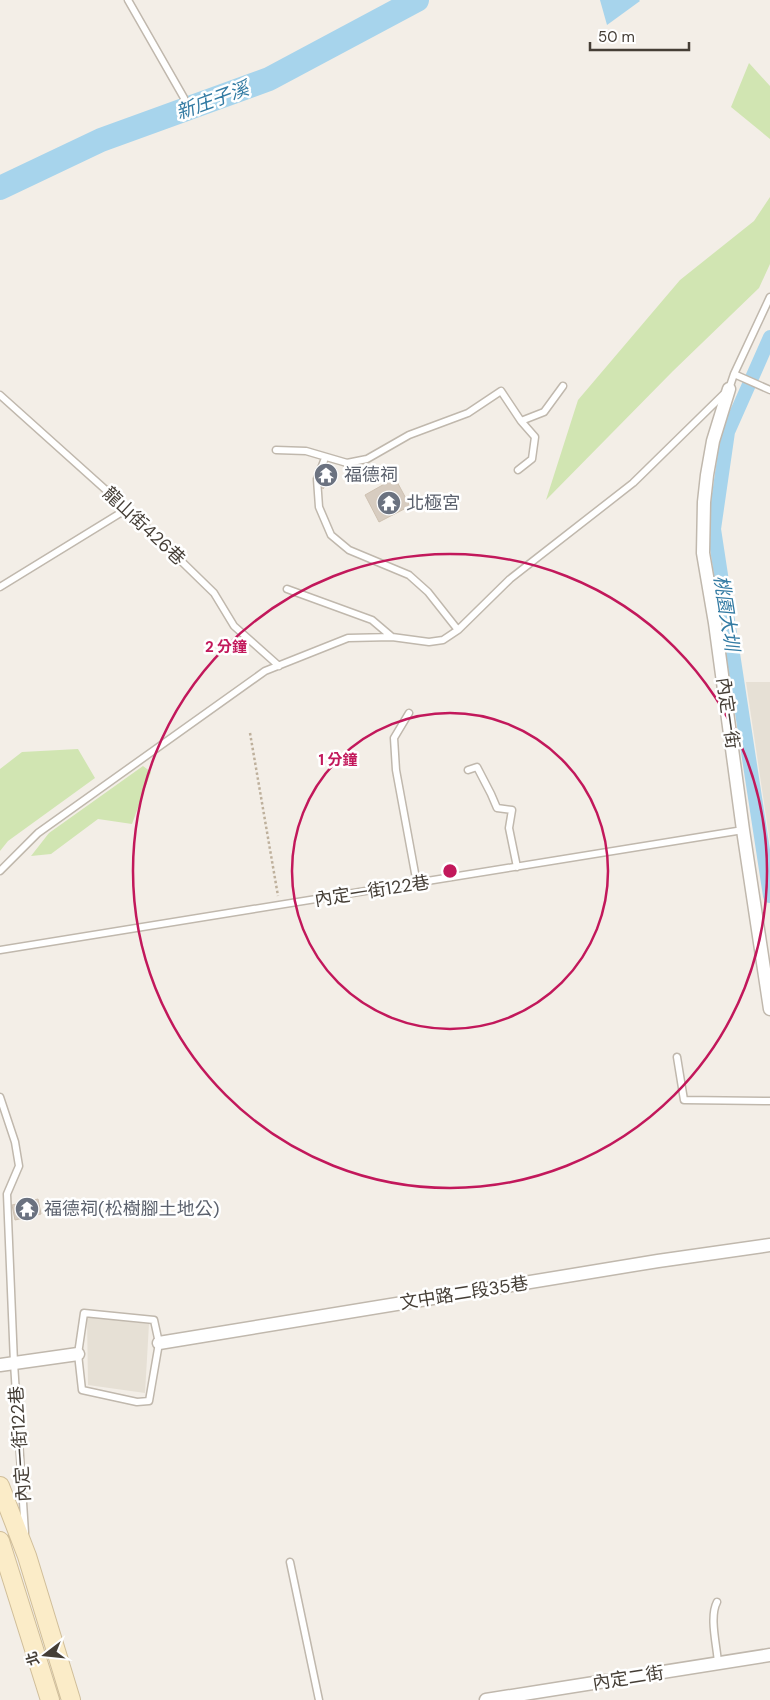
<svg xmlns="http://www.w3.org/2000/svg" width="770" height="1700" font-family="'DM Sans','Noto Sans TC',sans-serif">
<rect width="100%" height="100%" fill="#f3eee7"/>
<path fill="#e6e0d5" d="M 746,682 L 770,682 L 770,843 Z
M 87,1317 L 149,1324 L 145,1393 L 88,1385 Z"/>
<path fill="#d1e5b2" d="M 749,63 L 770,86 L 770,139 L 731,107 Z
M 770,197 L 770,264 L 759,288 L 673,371 L 546,500 L 578,400 L 680,280 L 754,221 Z
M 78,749 L 95,778 L 8,841 L 0,851 L 0,769 L 22,752 Z
M 143,766 L 151,772 L 132,824 L 98,819 L 51,854 L 31,856 L 49,833 Z"/>
<path fill="#a7d4ec" d="M 600,0 L 639,0 L 640,1 L 607,25 Z"/>
<g fill="none" stroke-linecap="round" stroke-linejoin="round">
<path stroke="#a7d4ec" stroke-width="14" d="M 770,337 L 728,432 L 714,529 L 770,896"/>
<path stroke="#a7d4ec" stroke-width="24" d="M 0,188 L 101,140 L 269,79 L 417,0"/>
</g>
<path fill="#d7ccc0" stroke="#cec1b1" d="M 327,466 L 335,470 L 323,489 L 322,480 Z
M 395,478 L 410,506 L 379,522 L 365,495 Z
M 38,1199 L 41,1214 L 15,1220 L 12,1205 Z"/>
<g fill="none" stroke-linecap="round" stroke-linejoin="round">
<g stroke="#c0b8ad" stroke-width="9">
<path id="lane" d="M 128,0 L 184,98
M 734,374 L 770,390
M 0,395 L 136,517 L 214,593 L 234,626 L 279,666
M 276,450 L 306,451 L 347,463 L 367,459 L 409,435 L 468,413 L 501,391 L 521,421 L 544,412 L 563,386
M 325,458 L 317,479 L 319,507 L 331,535 L 349,550 L 409,575 L 428,592 L 458,630
M 518,470 L 532,459 L 535,437 L 521,421
M 0,587 L 127,509
M 287,589 L 372,620 L 392,637
M 409,713 L 394,738 L 396,770 L 417,884
M 468,770 L 477,767 L 491,794 L 497,808 L 512,810 L 509,828 L 517,867
M 0,871 L 38,833 L 265,671 L 348,638 L 392,637 L 429,642 L 443,640 L 458,630 L 510,579 L 633,483 L 729,389 L 734,374 L 770,297
M 0,950 L 743,830
M 677,1057 L 684,1100 L 770,1101
M 0,1097 L 15,1142 L 19,1166 L 7,1194 L 14,1363 L 25,1533
M 84,1313 L 154,1320 L 159,1343 L 149,1401 L 137,1402 L 82,1390 L 78,1354 Z
M 290,1562 L 319,1700
M 717,1602 C 709,1617 717,1646 718,1663"/>
</g>
<g stroke="#c0b8ad" stroke-width="15">
<path id="street" d="M 729,389 L 713,441 L 707,475 L 704,502 L 703,553 L 715,623 L 743,830 L 770,1009
M 159,1343 L 658,1261 L 770,1245
M 0,1365 L 78,1354
M 486,1700 L 770,1655"/>
</g>
<g stroke="#d0be99" stroke-width="20">
<path id="secondary" d="M 0,1486 L 27,1556 L 71,1700
M 0,1541 L 50,1700"/>
</g>
<path stroke="#beb09c" stroke-width="2.5" stroke-dasharray="2.5 2.5" stroke-linecap="butt" d="M 250,733 L 278,896"/>
<use href="#lane" stroke="#fff" stroke-width="6"/>
<use href="#street" stroke="#fff" stroke-width="12"/>
<use href="#secondary" stroke="#fbecc8" stroke-width="18"/>
</g>
<g fill="none" stroke="#c2185b" stroke-width="2.5">
<circle cx="450" cy="871" r="158"/>
<circle cx="450" cy="871" r="317"/>
</g>
<defs>
<g id="temple-disc" transform="scale(1.25)"><circle r="9.5" fill="#6b7280" stroke="#fff"/><path d="M0-6L5-2H3V0L6.5 2.5H4V6H1.5V3h-3V6H-4V2.5H-6.5L-3 0V-2H-5Z" fill="#fff"/></g>
</defs>
<g fill-rule="evenodd">
<use href="#temple-disc" x="326" y="475"/>
<use href="#temple-disc" x="389" y="503"/>
<use href="#temple-disc" x="27" y="1209"/>
</g>
<g text-anchor="middle" stroke-width="5" stroke-linejoin="round" paint-order="stroke">
<g font-size="18" fill="#5b616d" stroke="#fff" text-anchor="start">
<text x="344" y="481">福德祠</text>
<text x="406" y="509">北極宮</text>
<text x="44" y="1215">福德祠(松樹腳土地公)</text>
</g>
<g font-size="18" fill="#453e36" stroke="#fff">
<text transform="translate(144 526) rotate(43)" y="6">龍山街426巷</text>
<text transform="translate(728 713) rotate(82)" y="6">內定一街</text>
<text transform="translate(372 891) rotate(-9)" y="6">內定一街122巷</text>
<text transform="translate(464 1293) rotate(-9)" y="6">文中路二段35巷</text>
<text transform="translate(20 1444) rotate(-94)" y="6">內定一街122巷</text>
<text transform="translate(628 1678) rotate(-9)" y="6">內定二街</text>
</g>
<g font-size="19" font-style="italic" fill="#337ba3" stroke="#fff">
<text transform="translate(212 100) rotate(-20)" y="7">新庄子溪</text>
<text transform="translate(727 613) rotate(81)" y="7">桃園大圳</text>
</g>
</g>
<circle cx="450" cy="871" r="8" fill="#c2185b" stroke="#fff" stroke-width="2.5"/>
<g font-size="15" text-anchor="middle" font-weight="bold" fill="#c2185b" stroke="#fff" stroke-width="5" stroke-linejoin="round" paint-order="stroke">
<text x="226" y="652">2 分鐘</text>
<text x="338" y="765">1 分鐘</text>
</g>
<g transform="translate(45 1655) rotate(254)" stroke="#ffffff" stroke-width="4" paint-order="stroke">
<path d="M0-4L9 19L0 12L-9 19Z" fill="#453e36"/>
<text y="-8" font-size="14" font-weight="bold" text-anchor="middle" fill="#453e36">北</text>
</g>
<path d="M590 42v8h99v-8" fill="none" stroke="#453e36" stroke-width="2.5"/>
<text x="598" y="42" font-size="15" fill="#453e36" stroke="#ffffff" stroke-width="4" paint-order="stroke">50 m</text>
</svg>
